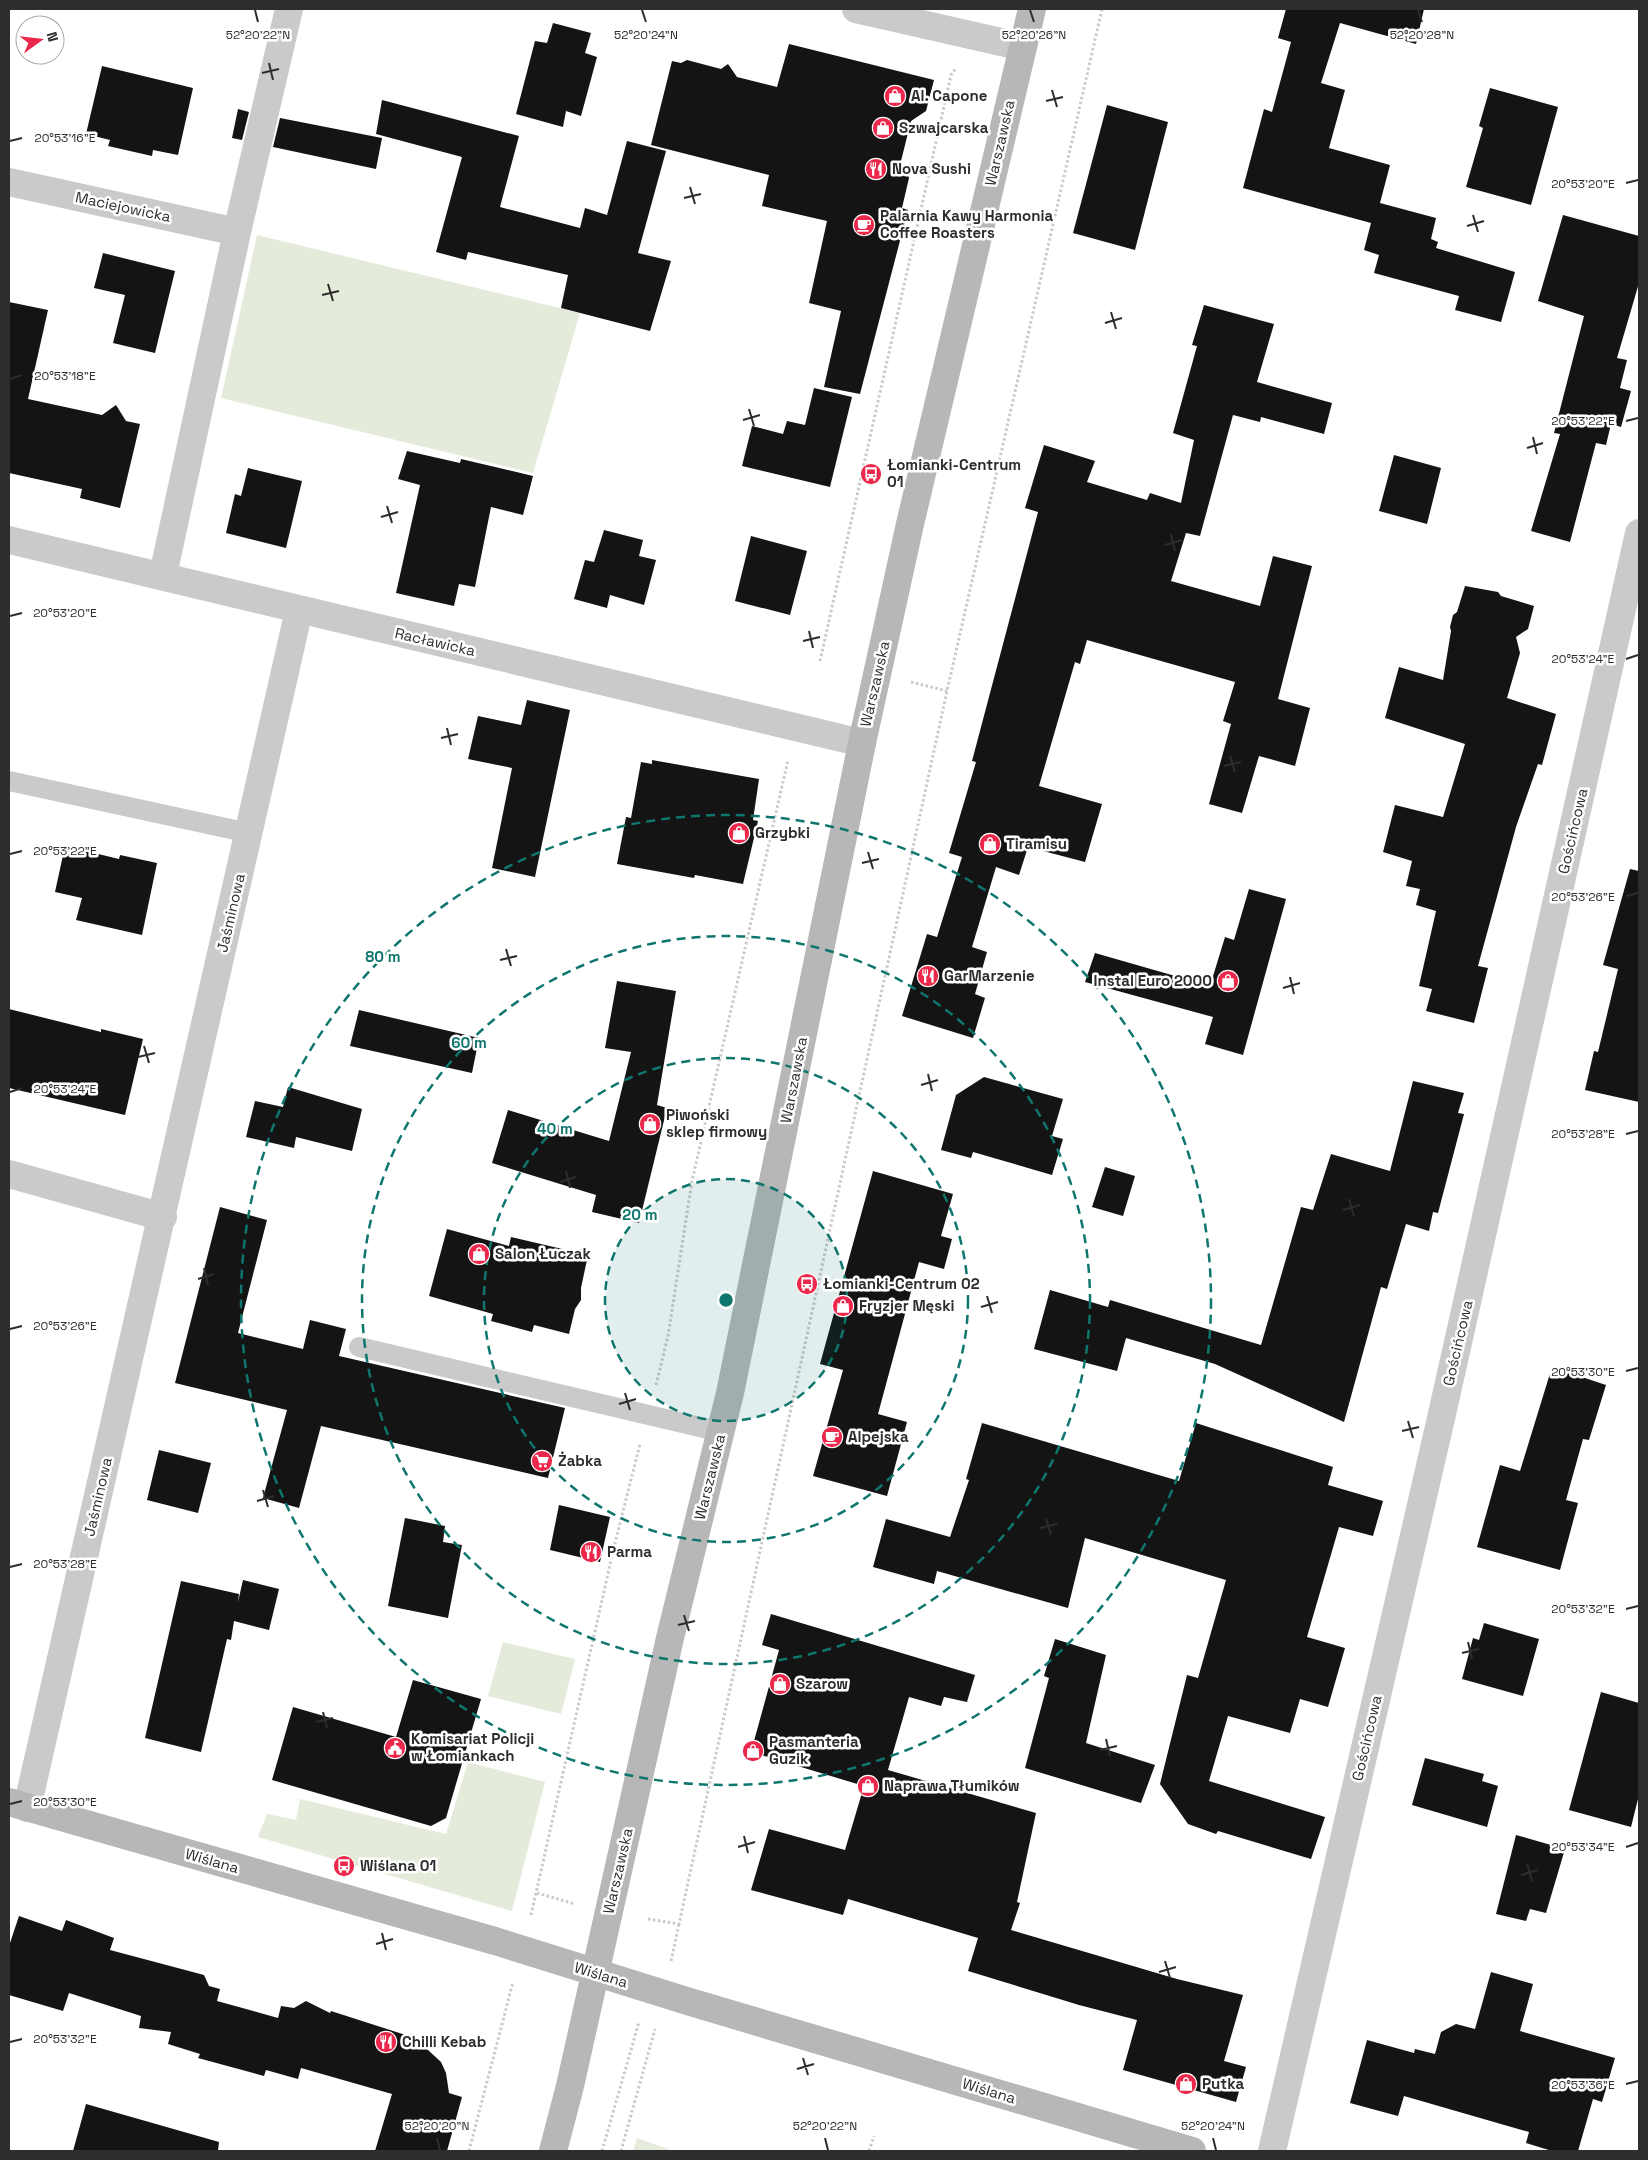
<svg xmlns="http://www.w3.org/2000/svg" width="1648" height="2160" font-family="'Space Grotesk',sans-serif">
<rect width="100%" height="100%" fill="#fff"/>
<path fill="#e5ebda" d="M 257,235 L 580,313 L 533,473 L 221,398 Z
M 503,1642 L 575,1659 L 561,1714 L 488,1696 Z
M 468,1762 L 545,1782 L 512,1911 L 258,1837 L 267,1814 L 296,1820 L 300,1799 L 446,1834 Z
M 637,2138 L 674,2151 L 633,2151 Z"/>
<path fill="#141414" d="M 1286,9 L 1424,9 L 1416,44 L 1340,23 L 1321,83 L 1345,90 L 1329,148 L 1390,165 L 1380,203 L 1436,218 L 1431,239 L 1438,242 L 1436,248 L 1515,272 L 1501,322 L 1455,310 L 1459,296 L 1374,273 L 1379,255 L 1364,250 L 1371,223 L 1243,188 L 1264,109 L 1272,112 L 1291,42 L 1278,38 Z
M 553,23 L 591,33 L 585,53 L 597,57 L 581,116 L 566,111 L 563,127 L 516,114 L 535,41 L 547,43 Z
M 789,44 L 934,80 L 926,111 L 911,121 L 901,161 L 909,178 L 902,208 L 908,210 L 860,394 L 824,387 L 841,311 L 809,303 L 827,221 L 762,206 L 769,175 L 651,145 L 672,61 L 681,63 L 687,60 L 721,69 L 728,64 L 737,77 L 777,87 Z
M 102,66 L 193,88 L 178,155 L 153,150 L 152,156 L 108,146 L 110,140 L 86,134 Z
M 1490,88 L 1558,107 L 1531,205 L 1466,187 L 1483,128 L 1479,126 Z
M 382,100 L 519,136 L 500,207 L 580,228 L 585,208 L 607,215 L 627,141 L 666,151 L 638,253 L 671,261 L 650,331 L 561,308 L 568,275 L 468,252 L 466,260 L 436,252 L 462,157 L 376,134 Z
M 1107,105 L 1168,122 L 1135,250 L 1073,233 Z
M 238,109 L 249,112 L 242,140 L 232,138 Z
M 280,118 L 382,138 L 376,169 L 273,147 Z
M 1563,215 L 1639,236 L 1639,283 L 1617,358 L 1627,360 L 1620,388 L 1631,391 L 1621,427 L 1611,424 L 1606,445 L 1596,443 L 1570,542 L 1531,531 L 1560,434 L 1554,433 L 1584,316 L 1538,301 Z
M 103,253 L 175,271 L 155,353 L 113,343 L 125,295 L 94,288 Z
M 9,302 L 48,310 L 28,399 L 102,415 L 116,405 L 126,421 L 140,424 L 120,508 L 80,498 L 82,489 L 9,473 Z
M 1204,305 L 1274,324 L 1257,382 L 1332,403 L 1324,434 L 1261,417 L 1260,422 L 1233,415 L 1200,536 L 1186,533 L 1171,581 L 1260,606 L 1273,556 L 1312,566 L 1278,699 L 1310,708 L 1295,766 L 1259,756 L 1242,813 L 1209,804 L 1231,724 L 1223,721 L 1235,682 L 1087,640 L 1080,664 L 1075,662 L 1039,786 L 1102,804 L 1085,862 L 1028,847 L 1019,875 L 996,867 L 972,947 L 987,952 L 975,994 L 985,998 L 973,1038 L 902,1016 L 927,934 L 937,937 L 962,857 L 949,853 L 976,762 L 972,761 L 1038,512 L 1025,508 L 1044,445 L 1095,461 L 1087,482 L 1147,500 L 1150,493 L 1181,503 L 1194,440 L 1173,433 L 1197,346 L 1192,345 Z
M 814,388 L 852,397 L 830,487 L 742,466 L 752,426 L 783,434 L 787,421 L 805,425 Z
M 407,451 L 460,463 L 461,459 L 533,476 L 523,515 L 491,507 L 475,587 L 459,584 L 454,606 L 396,593 L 420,485 L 398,479 Z
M 1394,455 L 1441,468 L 1427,524 L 1379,511 Z
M 248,468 L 302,481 L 286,548 L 226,533 L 235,494 L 241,496 Z
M 604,530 L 643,540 L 639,556 L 656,560 L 644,605 L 610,595 L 607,608 L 574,599 L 585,560 L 594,562 Z
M 751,536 L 807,551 L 790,615 L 735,601 Z
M 1465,586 L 1498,592 L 1501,596 L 1534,606 L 1528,629 L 1516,637 L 1520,653 L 1507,698 L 1556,714 L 1542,765 L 1538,764 L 1516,827 L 1478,966 L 1488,968 L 1474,1023 L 1426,1011 L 1432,989 L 1419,986 L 1436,911 L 1416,905 L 1420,889 L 1406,886 L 1412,861 L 1383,852 L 1395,805 L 1443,817 L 1465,744 L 1385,718 L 1399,667 L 1443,680 L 1451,631 L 1450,627 L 1453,615 L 1457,612 Z
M 527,700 L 570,710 L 535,877 L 492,868 L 512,768 L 468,759 L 478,716 L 521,725 Z
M 652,760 L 759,779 L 753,820 L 758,821 L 743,884 L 695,875 L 694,878 L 617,864 L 626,817 L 631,818 L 641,762 L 652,764 Z
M 65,846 L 119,859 L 120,855 L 157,863 L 142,935 L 76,920 L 82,898 L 55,892 Z
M 1630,869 L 1639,871 L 1639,1102 L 1585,1090 L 1594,1051 L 1598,1052 L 1618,969 L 1603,965 Z
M 1249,889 L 1286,899 L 1243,1055 L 1205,1044 L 1213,1017 L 1085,982 L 1095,953 L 1210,986 L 1225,937 L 1234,940 Z
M 617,981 L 676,991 L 657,1105 L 667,1108 L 639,1223 L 592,1212 L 596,1195 L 492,1163 L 508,1110 L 609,1141 L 631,1052 L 605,1048 Z
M 9,1009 L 101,1032 L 101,1029 L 143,1039 L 125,1115 L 9,1088 Z
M 359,1010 L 479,1038 L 472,1073 L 350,1046 Z
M 984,1077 L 1063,1099 L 1052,1136 L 1063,1139 L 1052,1175 L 973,1152 L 971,1158 L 941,1150 L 956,1095 Z
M 1413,1081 L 1464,1093 L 1458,1113 L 1464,1114 L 1438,1213 L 1433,1212 L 1429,1231 L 1406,1224 L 1387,1289 L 1381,1287 L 1344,1422 L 1215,1364 L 1126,1338 L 1117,1371 L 1034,1349 L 1050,1290 L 1108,1307 L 1110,1300 L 1261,1345 L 1301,1207 L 1313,1210 L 1331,1154 L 1390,1171 Z
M 288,1087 L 362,1109 L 352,1151 L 296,1137 L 294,1148 L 246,1137 L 255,1101 L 283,1107 Z
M 1105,1167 L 1135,1176 L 1123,1216 L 1092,1207 Z
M 873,1171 L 953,1194 L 941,1236 L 952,1239 L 944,1269 L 919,1262 L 878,1414 L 907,1422 L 887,1496 L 813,1476 L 843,1370 L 820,1364 Z
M 220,1207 L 267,1220 L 238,1333 L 303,1349 L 310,1320 L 346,1329 L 339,1356 L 565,1408 L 548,1478 L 321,1426 L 299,1508 L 263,1498 L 287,1410 L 175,1383 Z
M 447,1229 L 509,1246 L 511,1237 L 588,1255 L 581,1288 L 581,1300 L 575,1309 L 569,1334 L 534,1325 L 532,1332 L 491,1321 L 493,1314 L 429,1296 Z
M 1552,1367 L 1606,1385 L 1589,1440 L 1583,1439 L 1566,1500 L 1578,1503 L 1560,1570 L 1477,1547 L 1500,1465 L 1520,1471 Z
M 982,1423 L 1179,1481 L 1196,1423 L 1333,1467 L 1328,1485 L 1383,1501 L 1373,1536 L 1339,1527 L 1307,1637 L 1345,1648 L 1328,1707 L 1300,1699 L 1290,1733 L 1228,1716 L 1209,1781 L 1325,1817 L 1311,1859 L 1218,1831 L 1216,1834 L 1188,1824 L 1160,1784 L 1187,1675 L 1198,1678 L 1226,1580 L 1085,1538 L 1068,1608 L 937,1571 L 934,1584 L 873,1567 L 886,1519 L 950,1537 L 969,1480 L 966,1479 Z
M 159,1450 L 211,1463 L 198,1513 L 147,1500 Z
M 559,1505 L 610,1517 L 600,1562 L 550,1550 Z
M 405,1518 L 445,1526 L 443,1542 L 462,1545 L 448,1618 L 388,1606 Z
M 243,1580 L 279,1589 L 269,1630 L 234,1621 L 231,1640 L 227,1639 L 201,1752 L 145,1738 L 181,1581 L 239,1594 L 238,1602 Z
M 771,1614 L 975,1675 L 967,1702 L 944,1697 L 941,1706 L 909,1697 L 888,1770 L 1036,1813 L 1017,1902 L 1020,1903 L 1011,1930 L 1177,1979 L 1243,1995 L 1224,2061 L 1246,2067 L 1236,2102 L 1123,2070 L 1137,2020 L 1079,2005 L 968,1971 L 978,1938 L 848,1899 L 843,1915 L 751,1890 L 769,1829 L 845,1850 L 864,1786 L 751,1752 L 779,1650 L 762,1645 Z
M 1484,1623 L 1539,1639 L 1523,1696 L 1462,1679 L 1473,1638 L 1479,1640 Z
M 1055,1639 L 1106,1655 L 1086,1743 L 1155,1765 L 1141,1803 L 1025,1768 L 1049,1678 L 1044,1676 Z
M 413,1680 L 481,1699 L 446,1818 L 431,1826 L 272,1780 L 293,1707 L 396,1737 Z
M 1601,1692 L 1639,1703 L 1639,1795 L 1631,1827 L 1569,1810 Z
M 1425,1758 L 1484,1774 L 1482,1781 L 1498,1786 L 1487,1827 L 1412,1805 Z
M 1516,1835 L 1565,1849 L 1546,1913 L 1530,1909 L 1526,1921 L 1496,1914 Z
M 19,1916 L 62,1931 L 66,1920 L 114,1938 L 110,1950 L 204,1975 L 209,1986 L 220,1989 L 217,2001 L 278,2018 L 281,2006 L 294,2008 L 306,2001 L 330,2013 L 331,2011 L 415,2038 L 441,2062 L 446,2073 L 449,2093 L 462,2097 L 447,2151 L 375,2151 L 392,2094 L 301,2068 L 298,2079 L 266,2070 L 264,2076 L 198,2058 L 200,2054 L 168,2044 L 171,2032 L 139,2028 L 141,2016 L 69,1993 L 63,2011 L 9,1995 L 9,1946 Z
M 1491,1972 L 1533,1984 L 1520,2031 L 1615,2058 L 1602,2102 L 1593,2099 L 1578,2151 L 1552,2151 L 1526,2143 L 1529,2132 L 1404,2096 L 1398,2116 L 1350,2103 L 1367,2040 L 1414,2053 L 1415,2049 L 1435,2054 L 1441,2032 L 1456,2024 L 1475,2029 Z
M 86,2104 L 219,2142 L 218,2151 L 73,2151 Z"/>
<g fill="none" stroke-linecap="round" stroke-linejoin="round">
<path stroke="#cacaca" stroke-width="3" stroke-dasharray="2.5 2.5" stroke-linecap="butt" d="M 820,661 L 951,75 L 956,68
M 911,682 L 947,691
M 656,1385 L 668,1336 L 692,1181 L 788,760
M 537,1893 L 575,1904
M 531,1915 L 614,1547 L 640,1444
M 648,1919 L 679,1924 L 947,691 L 1102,9
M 671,1961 L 679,1924
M 469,2151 L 513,1982
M 602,2151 L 639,2022
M 621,2151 L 655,2029
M 869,2151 L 874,2136"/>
<path stroke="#cacaca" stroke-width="20" d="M 9,781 L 249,833
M 359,1347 L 721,1432"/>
<path stroke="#cacaca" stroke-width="28" d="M 856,9 L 1023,47
M 9,182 L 237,232
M 9,540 L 862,743
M 163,575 L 237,232 L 289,9
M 9,1174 L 163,1217
M 27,1808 L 299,610
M 1272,2151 L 1442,1414 L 1639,533"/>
<path stroke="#b7b7b7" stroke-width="28" d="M 9,1802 L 495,1941 L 687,2001 L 1192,2151
M 553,2151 L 570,2086 L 670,1638 L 730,1393 L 862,743 L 910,524 L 1032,9"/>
</g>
<path fill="none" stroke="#2d2d2d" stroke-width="2" d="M 255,10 L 258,22M 642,10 L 646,22M 1030,10 L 1034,22M 1418,10 L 1422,22M 269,63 L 273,80M 262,73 L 279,69M 1052,90 L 1057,107M 1046,101 L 1063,97M 10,141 L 22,138M 1626,183 L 1638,180M 690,187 L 695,204M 684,198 L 701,194M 1473,215 L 1478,232M 1467,226 L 1484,221M 328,284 L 333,301M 322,295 L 339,291M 1111,312 L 1116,329M 1105,323 L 1122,318M 10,379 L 22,375M 749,409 L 754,426M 743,420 L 760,415M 1626,421 L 1638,418M 1533,437 L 1537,454M 1527,448 L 1543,443M 387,506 L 392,523M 381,517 L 398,512M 1171,534 L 1175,551M 1165,545 L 1182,540M 10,616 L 22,613M 809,631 L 813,648M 803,641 L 820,637M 1626,659 L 1638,655M 447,728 L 451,745M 441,738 L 458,734M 1230,756 L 1235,772M 1224,766 L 1241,762M 868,852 L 873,869M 10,854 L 22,851M 862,863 L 879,859M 1626,896 L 1638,893M 506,949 L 511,966M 500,960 L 517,956M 1290,977 L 1294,994M 1283,988 L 1300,983M 144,1046 L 149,1063M 138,1057 L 155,1053M 928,1074 L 932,1091M 921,1085 L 938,1080M 10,1092 L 22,1088M 1626,1134 L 1638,1131M 566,1171 L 570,1188M 560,1182 L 576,1177M 1349,1199 L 1354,1216M 1343,1210 L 1360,1205M 204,1268 L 208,1285M 198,1279 L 214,1274M 987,1296 L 992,1313M 981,1307 L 998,1302M 10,1329 L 22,1326M 1626,1371 L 1638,1368M 625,1393 L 630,1410M 619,1404 L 636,1399M 1408,1421 L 1413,1438M 1402,1431 L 1419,1427M 263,1490 L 268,1507M 257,1501 L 274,1496M 1046,1518 L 1051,1535M 1040,1528 L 1057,1524M 10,1567 L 22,1564M 1626,1609 L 1638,1606M 684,1615 L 689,1631M 678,1625 L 695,1621M 1468,1642 L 1472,1659M 1462,1653 L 1479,1649M 323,1712 L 327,1728M 316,1722 L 333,1718M 1106,1739 L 1110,1756M 1100,1750 L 1117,1746M 10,1804 L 22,1801M 744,1836 L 748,1853M 738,1847 L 755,1842M 1626,1847 L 1638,1843M 1527,1864 L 1532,1881M 1521,1875 L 1538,1870M 382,1933 L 386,1950M 376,1944 L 393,1939M 1165,1961 L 1170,1978M 1159,1972 L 1176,1967M 10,2042 L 22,2039M 803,2058 L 808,2075M 797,2069 L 814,2064M 1626,2084 L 1638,2081M 437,2138 L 440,2150M 825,2138 L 828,2150M 1213,2138 L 1216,2150"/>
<circle cx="726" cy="1300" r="121" fill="#0f766e" fill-opacity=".12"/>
<g fill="none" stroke="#0f766e" stroke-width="2.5" stroke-dasharray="9 6">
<circle cx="726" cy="1300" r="121"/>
<circle cx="726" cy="1300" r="242"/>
<circle cx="726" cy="1300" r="364"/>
<circle cx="726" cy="1300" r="485"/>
</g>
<defs>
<g id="shop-disc" transform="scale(1.125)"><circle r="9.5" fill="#eb284b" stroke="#fff"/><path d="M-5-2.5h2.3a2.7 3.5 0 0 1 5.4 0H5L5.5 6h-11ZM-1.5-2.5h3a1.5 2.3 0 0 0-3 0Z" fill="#fff"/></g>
<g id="restaurant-disc" transform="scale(1.125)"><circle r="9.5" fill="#eb284b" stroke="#fff"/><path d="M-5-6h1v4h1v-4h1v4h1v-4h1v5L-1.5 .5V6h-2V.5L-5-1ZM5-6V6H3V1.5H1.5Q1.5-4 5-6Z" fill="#fff"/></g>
<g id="cafe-disc" transform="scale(1.125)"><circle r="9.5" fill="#eb284b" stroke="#fff"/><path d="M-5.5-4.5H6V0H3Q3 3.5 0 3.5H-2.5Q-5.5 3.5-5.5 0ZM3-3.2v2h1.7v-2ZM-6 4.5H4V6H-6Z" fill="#fff"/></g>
<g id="bus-disc" transform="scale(1.125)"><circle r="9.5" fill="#eb284b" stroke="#fff"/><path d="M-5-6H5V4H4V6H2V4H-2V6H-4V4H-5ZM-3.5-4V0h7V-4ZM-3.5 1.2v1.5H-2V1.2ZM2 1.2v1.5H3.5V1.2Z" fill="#fff"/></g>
<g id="supermarket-disc" transform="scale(1.125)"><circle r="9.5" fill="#eb284b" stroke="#fff"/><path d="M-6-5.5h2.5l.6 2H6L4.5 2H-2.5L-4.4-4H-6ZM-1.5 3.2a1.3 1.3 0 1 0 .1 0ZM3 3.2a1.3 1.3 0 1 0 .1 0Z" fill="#fff"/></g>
<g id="civic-disc" transform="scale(1.125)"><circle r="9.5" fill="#eb284b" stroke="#fff"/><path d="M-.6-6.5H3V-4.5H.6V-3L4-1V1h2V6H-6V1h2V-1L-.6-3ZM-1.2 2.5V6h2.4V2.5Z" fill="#fff"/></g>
</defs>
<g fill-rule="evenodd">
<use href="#shop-disc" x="895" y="96"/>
<use href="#shop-disc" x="883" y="128"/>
<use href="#restaurant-disc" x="876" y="169"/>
<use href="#cafe-disc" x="864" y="225"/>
<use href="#bus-disc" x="871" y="474"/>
<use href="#shop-disc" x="739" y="833"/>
<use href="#shop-disc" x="990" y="844"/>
<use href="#restaurant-disc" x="928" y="976"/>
<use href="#shop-disc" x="1228" y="981"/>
<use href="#shop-disc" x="650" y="1124"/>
<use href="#shop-disc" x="479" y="1254"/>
<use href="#bus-disc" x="807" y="1284"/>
<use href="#shop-disc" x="843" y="1306"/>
<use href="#cafe-disc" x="832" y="1437"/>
<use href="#supermarket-disc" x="542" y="1461"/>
<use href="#restaurant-disc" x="591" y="1552"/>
<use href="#shop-disc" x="780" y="1684"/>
<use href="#civic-disc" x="395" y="1748"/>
<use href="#shop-disc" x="753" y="1751"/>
<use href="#shop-disc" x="868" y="1786"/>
<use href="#bus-disc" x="344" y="1866"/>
<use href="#restaurant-disc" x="386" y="2042"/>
<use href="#shop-disc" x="1186" y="2084"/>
</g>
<g text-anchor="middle" stroke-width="5" stroke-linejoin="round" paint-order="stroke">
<g font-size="15" font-weight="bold" fill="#2d2d2d" stroke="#fff" text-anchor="start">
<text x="911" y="101">Al. Capone</text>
<text x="899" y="133">Szwajcarska</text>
<text x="892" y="174">Nova Sushi</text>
<text x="880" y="221">Palarnia Kawy Harmonia<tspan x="880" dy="17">Coffee Roasters</tspan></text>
<text x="887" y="470">Łomianki-Centrum<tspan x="887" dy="17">01</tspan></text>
<text x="755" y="838">Grzybki</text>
<text x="1006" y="849">Tiramisu</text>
<text x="944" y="981">GarMarzenie</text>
<text x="1212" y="986" text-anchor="end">Instal Euro 2000</text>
<text x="666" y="1120">Piwoński<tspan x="666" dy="17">sklep firmowy</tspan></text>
<text x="495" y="1259">Salon Łuczak</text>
<text x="823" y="1289">Łomianki-Centrum 02</text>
<text x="859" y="1311">Fryzjer Męski</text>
<text x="848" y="1442">Alpejska</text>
<text x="558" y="1466">Żabka</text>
<text x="607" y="1557">Parma</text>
<text x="796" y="1689">Szarow</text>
<text x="411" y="1744">Komisariat Policji<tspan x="411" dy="17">w Łomiankach</tspan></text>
<text x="769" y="1747">Pasmanteria<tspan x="769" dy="17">Guzik</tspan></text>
<text x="884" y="1791">Naprawa Tłumików</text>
<text x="360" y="1871">Wiślana 01</text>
<text x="402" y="2047">Chilli Kebab</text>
<text x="1202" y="2089">Putka</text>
</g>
<g font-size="15" fill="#2d2d2d" stroke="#fff">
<text transform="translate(1000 143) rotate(-77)" y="5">Warszawska</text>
<text transform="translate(123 207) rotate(12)" y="5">Maciejowicka</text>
<text transform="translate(435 642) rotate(13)" y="5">Racławicka</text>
<text transform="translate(875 684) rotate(-77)" y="5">Warszawska</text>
<text transform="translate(1573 831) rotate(-77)" y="5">Gościńcowa</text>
<text transform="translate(231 913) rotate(-77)" y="5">Jaśminowa</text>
<text transform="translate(794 1080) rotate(-79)" y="5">Warszawska</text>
<text transform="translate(1458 1343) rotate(-77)" y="5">Gościńcowa</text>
<text transform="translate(710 1477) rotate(-76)" y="5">Warszawska</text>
<text transform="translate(98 1497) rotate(-77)" y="5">Jaśminowa</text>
<text transform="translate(1367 1738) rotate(-77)" y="5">Gościńcowa</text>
<text transform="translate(212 1861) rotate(16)" y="5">Wiślana</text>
<text transform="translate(618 1871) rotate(-77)" y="5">Warszawska</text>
<text transform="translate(601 1975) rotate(17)" y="5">Wiślana</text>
<text transform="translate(989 2091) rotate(17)" y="5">Wiślana</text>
</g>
</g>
<g font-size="12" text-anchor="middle" fill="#2d2d2d" stroke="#fff" stroke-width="5" stroke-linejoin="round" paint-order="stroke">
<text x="258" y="39">52°20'22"N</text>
<text x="646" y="39">52°20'24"N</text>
<text x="1034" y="39">52°20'26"N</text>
<text x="1422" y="39">52°20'28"N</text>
<text x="65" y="142">20°53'16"E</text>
<text x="1583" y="188">20°53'20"E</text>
<text x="65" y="380">20°53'18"E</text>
<text x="1583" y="425">20°53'22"E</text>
<text x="65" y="617">20°53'20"E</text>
<text x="1583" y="663">20°53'24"E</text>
<text x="65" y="855">20°53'22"E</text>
<text x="1583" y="901">20°53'26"E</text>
<text x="65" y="1093">20°53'24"E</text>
<text x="1583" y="1138">20°53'28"E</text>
<text x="65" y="1330">20°53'26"E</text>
<text x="1583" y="1376">20°53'30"E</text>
<text x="65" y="1568">20°53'28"E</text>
<text x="1583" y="1613">20°53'32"E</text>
<text x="65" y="1806">20°53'30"E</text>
<text x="1583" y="1851">20°53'34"E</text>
<text x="65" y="2043">20°53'32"E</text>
<text x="1583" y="2089">20°53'36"E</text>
<text x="437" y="2130">52°20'20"N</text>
<text x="825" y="2130">52°20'22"N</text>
<text x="1213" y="2130">52°20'24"N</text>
</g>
<circle cx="726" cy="1300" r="8" fill="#0f766e" stroke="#fff" stroke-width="2.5"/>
<g font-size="15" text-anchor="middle" font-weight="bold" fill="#0f766e" stroke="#fff" stroke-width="5" stroke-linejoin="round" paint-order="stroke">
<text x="383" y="962">80 m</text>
<text x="469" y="1048">60 m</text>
<text x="555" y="1134">40 m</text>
<text x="640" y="1220">20 m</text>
</g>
<rect width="1648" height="2160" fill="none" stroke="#2d2d2d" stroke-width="20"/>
<g transform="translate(40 40) rotate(75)"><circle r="24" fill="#ffffff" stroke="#ababab"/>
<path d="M0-4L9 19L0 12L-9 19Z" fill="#eb284b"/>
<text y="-8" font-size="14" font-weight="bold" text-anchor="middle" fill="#2d2d2d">N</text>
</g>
</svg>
